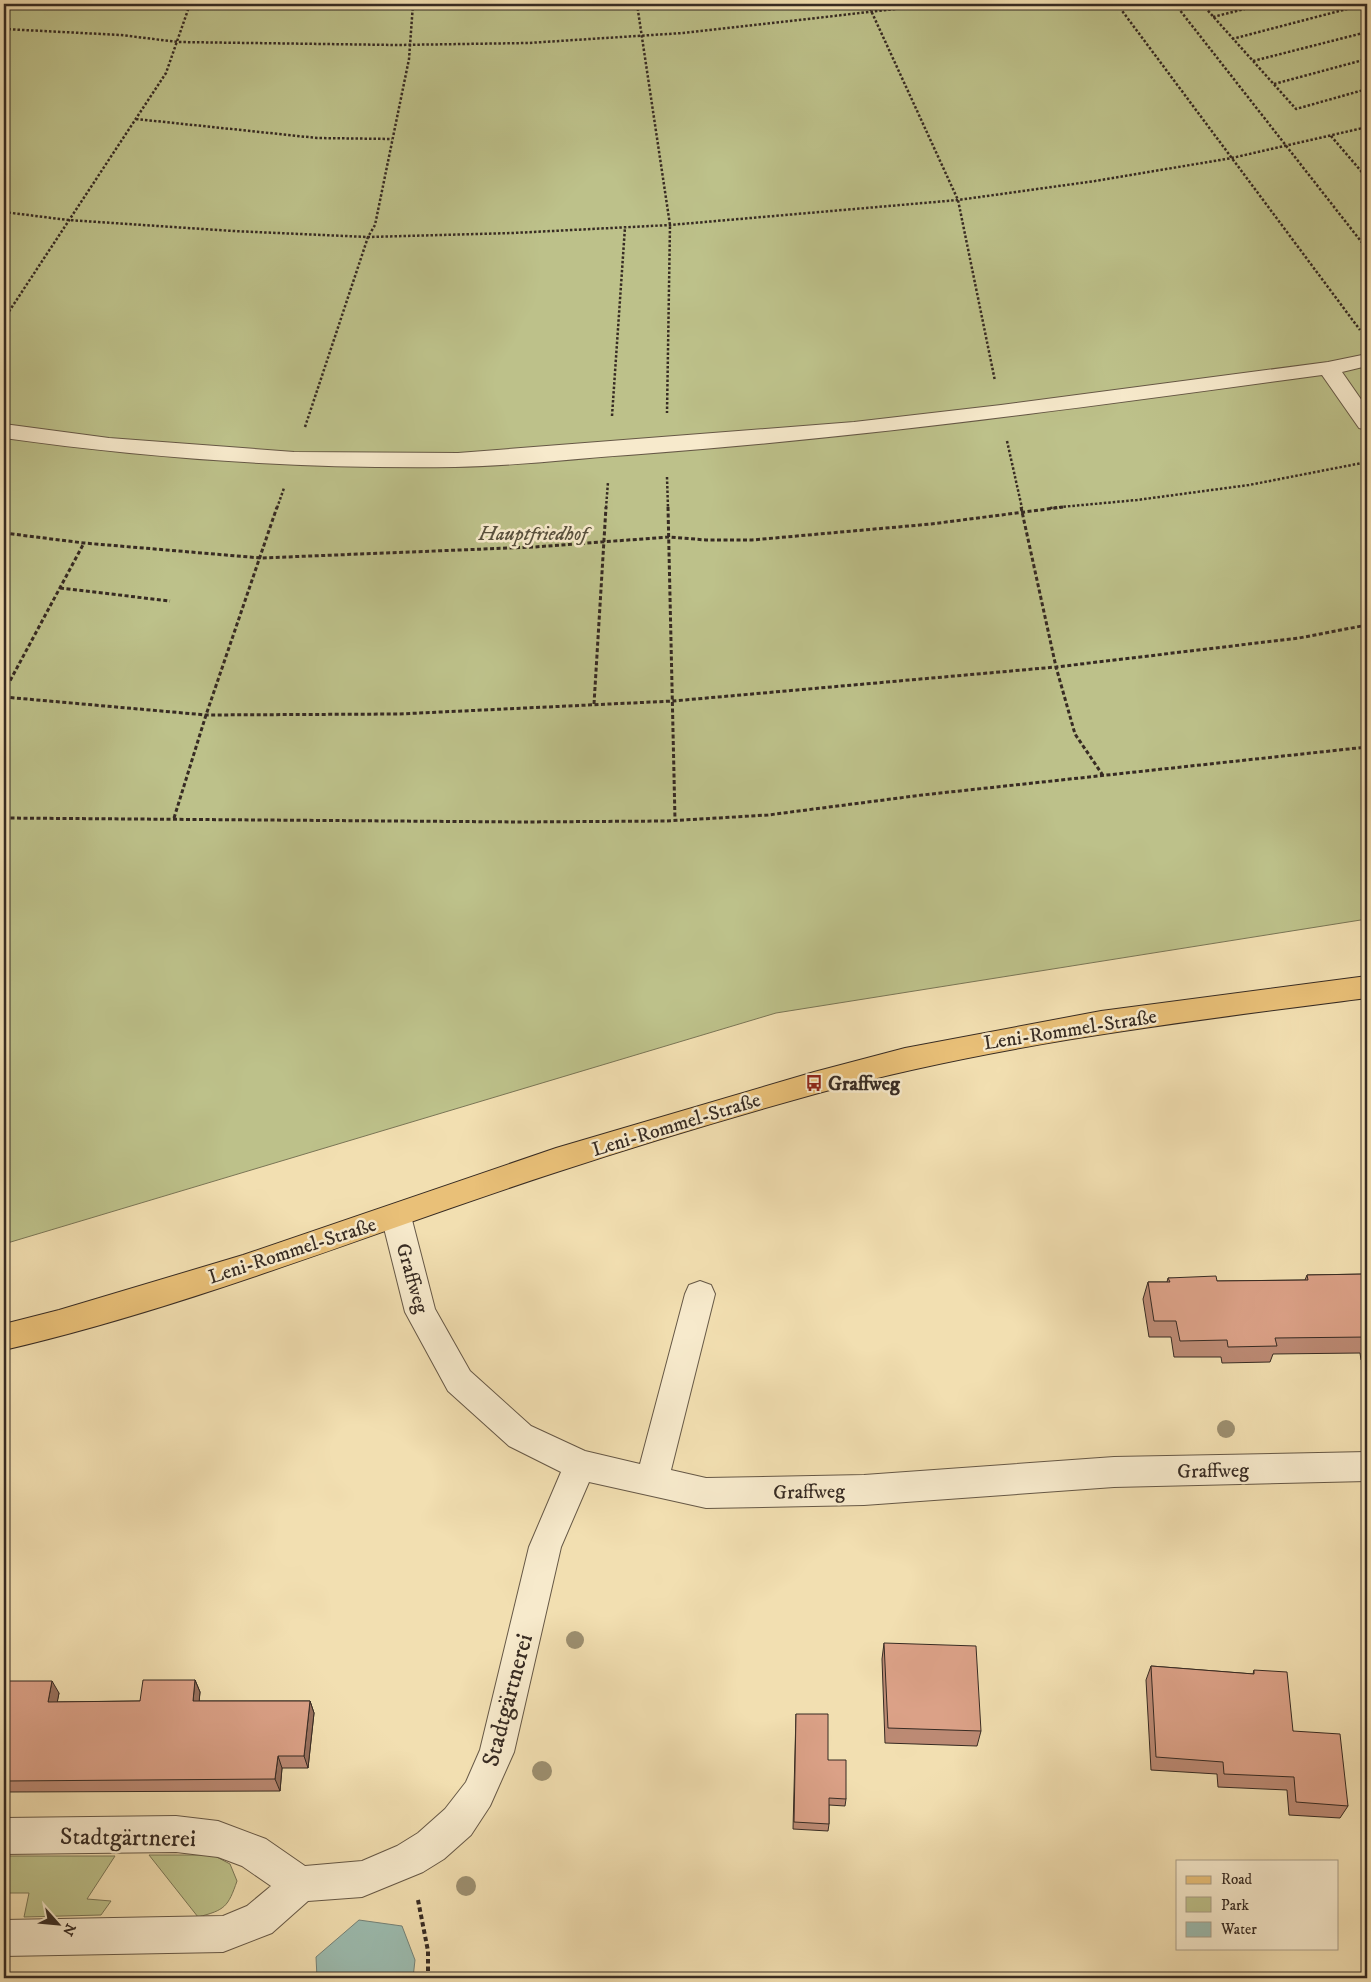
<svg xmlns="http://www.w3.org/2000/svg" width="1371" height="1982" font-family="'IM FELL DW Pica',serif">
<rect width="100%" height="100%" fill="#f2dfb1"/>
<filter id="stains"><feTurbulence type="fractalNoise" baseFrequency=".004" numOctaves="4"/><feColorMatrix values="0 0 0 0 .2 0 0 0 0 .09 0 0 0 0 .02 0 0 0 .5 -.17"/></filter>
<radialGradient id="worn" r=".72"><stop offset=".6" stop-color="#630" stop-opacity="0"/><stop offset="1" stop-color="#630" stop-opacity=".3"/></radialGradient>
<path fill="#bdc18a" stroke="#7a7656" d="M 4,4 L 1367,4 L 1367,919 L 776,1013 L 4,1244 Z
M 149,1855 L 213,1855 L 230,1864 L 237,1881 C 228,1907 225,1910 198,1917 Z
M 4,1856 L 115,1856 L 87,1899 L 111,1901 L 101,1915 L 24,1917 L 29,1893 L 4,1893 Z"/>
<path fill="#9cbcb0" stroke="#748278" d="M 359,1920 L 402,1926 L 415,1960 L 413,1978 L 317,1978 L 316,1957 Z"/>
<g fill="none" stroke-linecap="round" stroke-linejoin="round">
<g stroke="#665846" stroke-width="2">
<path id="minor" d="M 1367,354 L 1367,366 L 1342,372 L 1367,408 L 1367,430 L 1359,428 L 1322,375 C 1096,406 869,437 641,454 C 579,458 517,466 455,467 C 304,469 153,459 4,438 L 4,424 L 109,438 L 294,452 L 458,453 L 854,422 L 1001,405 L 1328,362 Z
M 396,1204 L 406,1207 L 411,1216 L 435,1309 L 470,1371 L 531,1426 L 585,1451 L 640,1464 L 685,1294 L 689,1285 L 700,1281 L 711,1285 L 715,1294 L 671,1470 L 706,1478 L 864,1475 L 1114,1457 L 1367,1452 L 1367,1481 L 1114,1487 L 864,1505 L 706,1508 L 589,1482 L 561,1547 L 514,1752 L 490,1806 L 471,1835 L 444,1859 L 423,1872 L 362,1897 L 308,1901 L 272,1933 L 223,1952 L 4,1956 L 4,1920 L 223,1916 L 247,1906 L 271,1886 L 242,1866 L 218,1857 L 176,1852 L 4,1854 L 4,1818 L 176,1816 L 218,1821 L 266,1839 L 305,1866 L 362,1861 L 397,1846 L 418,1833 L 445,1809 L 466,1782 L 480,1750 L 529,1547 L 561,1472 L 509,1446 L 448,1391 L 405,1312 L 381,1216 L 386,1207 Z"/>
</g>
<g stroke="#372b23" stroke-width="2">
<path id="major" d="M 1367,976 L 1367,998 C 1182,1022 996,1044 815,1094 C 729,1118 642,1144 557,1172 C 373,1232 193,1306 4,1350 L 4,1324 L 59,1310 L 243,1255 L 556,1148 L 814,1072 L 905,1048 L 1101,1011 Z"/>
</g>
<path stroke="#372b23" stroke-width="2.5" stroke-dasharray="2.5 2" stroke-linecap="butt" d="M 637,4 L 670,225 L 667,413
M 868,4 L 958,200 L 995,381
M 1117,4 L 1360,330
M 1175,4 L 1367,249
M 1202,4 L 1296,109 L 1367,89
M 1213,17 L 1264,4
M 4,29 L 121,35 L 178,42 L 397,45 L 528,43 L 683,33 L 940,4
M 1232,39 L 1366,4
M 1253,61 L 1367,32
M 1274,84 L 1367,59
M 136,119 L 317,138 L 392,139
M 1331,136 L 1367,178
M 4,212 L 68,220 L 233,231 L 368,237 L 513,233 L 670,225 L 958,200 L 1095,181 L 1232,158 L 1367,127
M 4,319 L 166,73 L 190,4
M 612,416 L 625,227
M 305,427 L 368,237 L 375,225 L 409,59 L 413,4
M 1007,441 L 1022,508
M 667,477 L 668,508
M 277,508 L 284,488
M 606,508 L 608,482
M 1050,508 L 1137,500 L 1249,485 L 1367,462"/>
<path stroke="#372b23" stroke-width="3" stroke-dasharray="4 2.5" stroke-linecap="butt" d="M 668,507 L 675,820
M 1021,507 L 1056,667 L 1075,734 L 1104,777
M 4,533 L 84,543 L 261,558 L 534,547 L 669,537 L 706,540 L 752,540 L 931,524 L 1063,507
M 60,588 L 170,601
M 4,692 L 84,543
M 4,697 L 206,715 L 399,714 L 673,701 L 1056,667 L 1299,638 L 1367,625
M 594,704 L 606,507
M 4,818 L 521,822 L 666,821 L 768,815 L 922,795 L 1367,747
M 174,818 L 206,715 L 277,507"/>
<path stroke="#372b23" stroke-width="4" stroke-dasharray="4.5 3" stroke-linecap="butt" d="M 418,1900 L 428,1951 L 428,1978"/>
<use href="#minor" fill="#f7eacc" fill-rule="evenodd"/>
<use href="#major" fill="#e9c078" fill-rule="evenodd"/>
</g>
<g fill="#9d9071">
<circle cx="1226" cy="1429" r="9"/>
<circle cx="575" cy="1640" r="9"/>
<circle cx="542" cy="1771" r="10"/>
<circle cx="466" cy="1886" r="10"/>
</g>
<path fill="#bc8a74" stroke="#372b23" d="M 1367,1274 L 1367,1360 L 1361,1360 L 1360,1353 L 1273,1354 L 1270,1362 L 1222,1363 L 1221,1357 L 1174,1357 L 1171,1337 L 1149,1337 L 1143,1299 L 1148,1282 L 1167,1282 L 1168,1278 L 1217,1281 L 1305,1280 L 1307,1275 Z
M 884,1643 L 981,1731 L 977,1746 L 885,1743 L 882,1659 Z
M 1151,1666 L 1253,1674 L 1254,1670 L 1293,1731 L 1348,1806 L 1340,1818 L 1289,1815 L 1287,1790 L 1218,1787 L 1217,1774 L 1151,1770 L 1146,1680 Z
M 195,1680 L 200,1692 L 199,1701 L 310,1701 L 314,1713 L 308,1768 L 282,1768 L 280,1791 L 4,1792 L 4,1681 L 59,1693 L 57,1702 L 140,1701 Z
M 796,1714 L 828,1760 L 846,1799 L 845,1806 L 829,1805 L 829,1824 L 828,1831 L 793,1829 Z"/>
<path fill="#99715e" stroke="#372b23" d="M 195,1680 L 200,1692 L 198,1714 L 193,1701 Z
M 52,1681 L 59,1693 L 55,1714 L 48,1702 Z
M 310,1701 L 314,1713 L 308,1768 L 304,1756 Z
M 278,1756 L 282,1768 L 280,1791 L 275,1779 Z"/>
<path fill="#dba187" stroke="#372b23" d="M 1367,1274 L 1367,1339 L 1367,1337 L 1275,1338 L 1277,1346 L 1228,1347 L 1227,1340 L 1180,1341 L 1176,1321 L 1154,1321 L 1148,1282 L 1170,1282 L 1168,1278 L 1216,1276 L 1217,1281 L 1308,1280 L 1307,1275 Z
M 884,1643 L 976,1646 L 981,1731 L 888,1728 Z
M 1151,1666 L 1254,1674 L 1254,1670 L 1287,1672 L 1293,1731 L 1340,1734 L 1348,1806 L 1296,1802 L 1294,1777 L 1224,1774 L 1223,1762 L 1156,1757 Z
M 143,1680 L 195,1680 L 193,1701 L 310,1701 L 304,1756 L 278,1756 L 275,1779 L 4,1781 L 4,1681 L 52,1681 L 48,1702 L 140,1701 Z
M 796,1714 L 828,1714 L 828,1760 L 846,1760 L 846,1799 L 829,1798 L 829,1824 L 794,1822 Z
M 262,1975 L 261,1978 L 4,1978 L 4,1977 Z"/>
<defs>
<g id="bus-bare" transform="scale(1.35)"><path d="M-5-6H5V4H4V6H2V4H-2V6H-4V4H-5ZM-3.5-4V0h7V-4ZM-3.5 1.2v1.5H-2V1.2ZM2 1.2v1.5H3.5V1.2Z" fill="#8f2418" stroke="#f7eacc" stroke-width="2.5" paint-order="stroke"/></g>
</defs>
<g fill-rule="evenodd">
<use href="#bus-bare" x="814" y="1083"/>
</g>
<g text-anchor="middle" stroke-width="5" stroke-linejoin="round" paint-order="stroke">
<g font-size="20" font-style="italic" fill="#58503d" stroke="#f7eacc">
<text x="533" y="540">Hauptfriedhof</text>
</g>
<g font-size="20" fill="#372b23" stroke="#f7eacc">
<text transform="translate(1070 1029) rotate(-9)" y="7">Leni-Rommel-Straße</text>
<text transform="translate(676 1124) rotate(-17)" y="7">Leni-Rommel-Straße</text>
<text transform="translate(292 1250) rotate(-18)" y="7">Leni-Rommel-Straße</text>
<text transform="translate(413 1278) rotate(74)" y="7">Graffweg</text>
<text transform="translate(1213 1470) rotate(-1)" y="7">Graffweg</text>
<text transform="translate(809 1491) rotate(-1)" y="7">Graffweg</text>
</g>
<g font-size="20" font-weight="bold" fill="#372b23" stroke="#f7eacc" text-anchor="start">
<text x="828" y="1090">Graffweg</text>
</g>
<g font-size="24" fill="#372b23" stroke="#f7eacc">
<text transform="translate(507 1700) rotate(-75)" y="8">Stadtgärtnerei</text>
<text transform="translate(128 1837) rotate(1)" y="8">Stadtgärtnerei</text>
</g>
</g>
<rect width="1371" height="1982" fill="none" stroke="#f2dfb1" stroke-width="20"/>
<rect x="5" y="5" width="1361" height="1972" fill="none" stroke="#372b23" stroke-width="2.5"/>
<rect x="10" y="10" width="1351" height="1962" fill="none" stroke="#372b23"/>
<rect x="1176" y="1860" width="162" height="90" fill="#f7eacc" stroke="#aa9e88"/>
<rect x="1186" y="1876" width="25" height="8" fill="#e9c078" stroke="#aa9e88"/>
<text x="1221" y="1884" font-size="15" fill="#372b23">Road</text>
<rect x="1186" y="1897" width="25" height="15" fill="#bdc18a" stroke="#aa9e88"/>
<text x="1221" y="1910" font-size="15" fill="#372b23">Park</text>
<rect x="1186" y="1922" width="25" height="15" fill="#9cbcb0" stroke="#aa9e88"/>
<text x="1221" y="1934" font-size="15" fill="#372b23">Water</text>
<g transform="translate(58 1924) rotate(117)" stroke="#f7eacc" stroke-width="4" paint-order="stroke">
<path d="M0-4L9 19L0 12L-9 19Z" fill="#372b23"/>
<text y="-8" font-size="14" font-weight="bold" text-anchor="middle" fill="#372b23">N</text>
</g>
<rect width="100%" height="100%" filter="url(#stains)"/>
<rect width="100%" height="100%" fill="url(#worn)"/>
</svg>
